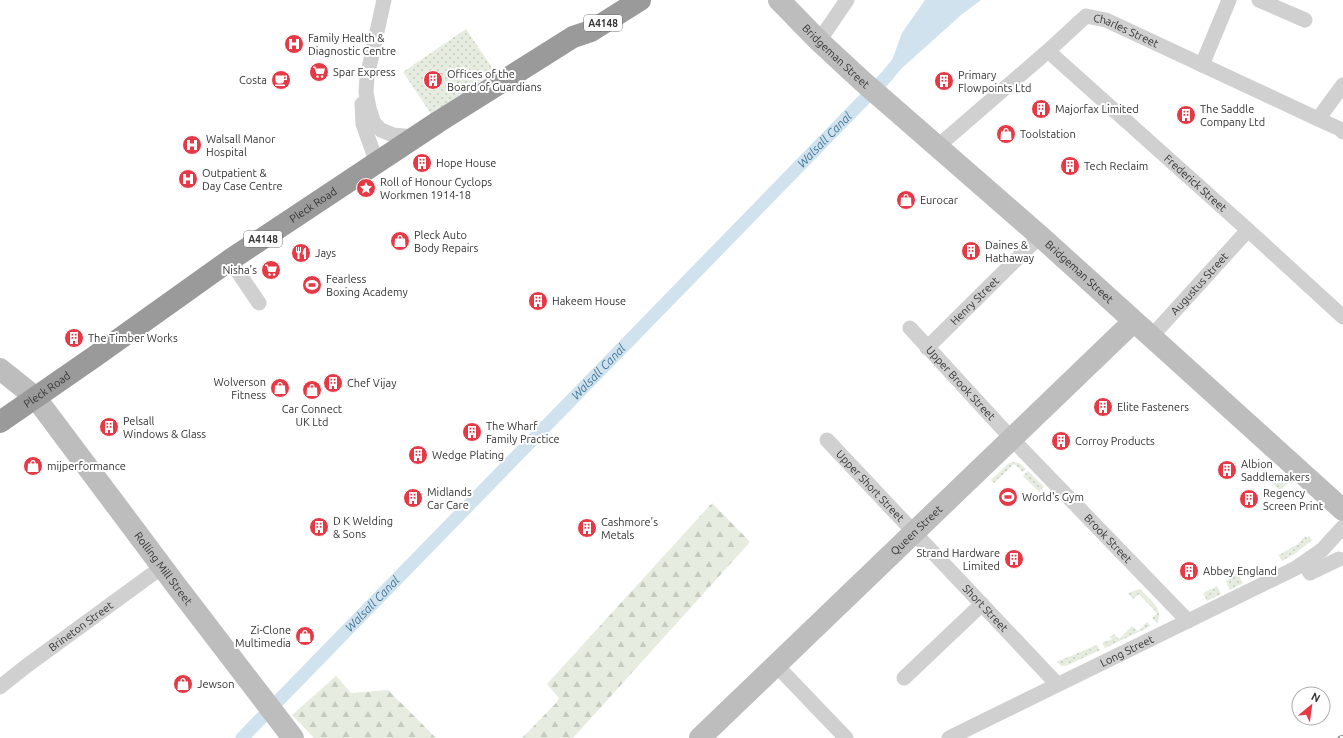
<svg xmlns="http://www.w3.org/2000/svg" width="1343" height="738" font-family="Ubuntu,sans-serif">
<defs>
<pattern id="grass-dots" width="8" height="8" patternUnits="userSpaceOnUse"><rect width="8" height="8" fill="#e6ecdf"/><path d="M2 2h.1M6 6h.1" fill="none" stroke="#c6cbc0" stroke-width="1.8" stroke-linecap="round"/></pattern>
<pattern id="forest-firs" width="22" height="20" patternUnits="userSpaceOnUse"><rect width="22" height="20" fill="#e6ecdf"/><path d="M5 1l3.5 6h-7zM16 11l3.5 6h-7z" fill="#c6cbc0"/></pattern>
</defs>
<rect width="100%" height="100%" fill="#fff"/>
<path fill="url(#grass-dots)" d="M 466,29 L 495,72 L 431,114 L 403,72 Z
M 1012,462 L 1019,463 L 1026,469 L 1023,472 L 1014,464 L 994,483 L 991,480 L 1008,464 Z
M 1028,471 L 1044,487 L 1039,492 L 1023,476 Z
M 1282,474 L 1289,481 L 1280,491 L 1273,484 Z
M 1305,536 L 1307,538 L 1309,536 L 1312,540 L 1296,553 L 1282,561 L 1277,553 L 1279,555 L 1298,544 Z
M 1237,573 L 1243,583 L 1230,590 L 1226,582 Z
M 1217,586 L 1221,594 L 1207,601 L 1203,593 Z
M 1140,589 C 1149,599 1165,609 1157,623 L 1152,618 L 1157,613 L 1139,594 L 1133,599 L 1128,593 Z
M 1147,622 L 1151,626 L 1105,648 L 1102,643 L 1112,639 L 1110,637 L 1114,634 L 1119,639 L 1132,626 L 1138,631 Z
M 1097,645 L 1100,650 L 1068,665 L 1062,666 L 1056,662 Z"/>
<path fill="url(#forest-firs)" d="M 712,503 L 750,542 L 573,738 L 522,738 L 556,703 L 559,698 L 547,684 Z
M 336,676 L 351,693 L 388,690 L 436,738 L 314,738 L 292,715 Z"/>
<path fill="#cfe2ee" d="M 925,0 L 981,0 L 961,15 L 892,77 L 887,72 L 894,55 L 902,33 Z"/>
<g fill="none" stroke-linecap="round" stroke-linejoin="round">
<path stroke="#cfe2ee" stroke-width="13" id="s1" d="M 242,738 L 887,76 L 900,60"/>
<g stroke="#d0d0d0" stroke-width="15">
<path d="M 384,0 L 367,77 L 366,92 L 369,108 L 374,123 L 381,130 L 393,135 L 415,137"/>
<path d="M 1259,0 L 1305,20"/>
<path d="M 819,41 L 847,0"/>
<path id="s2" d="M 1048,51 L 1248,230 L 1343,317"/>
<path d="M 1202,65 L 1229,0"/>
<path d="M 362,104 L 363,124 L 377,163"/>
<path d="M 1318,119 L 1343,85"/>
<path id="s3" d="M 937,147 L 1048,51 L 1086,16 L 1106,20 L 1318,119 L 1340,129 L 1343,132"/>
<path d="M 230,260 L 259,303"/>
<path id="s4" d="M 910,328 L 1012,439 L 1188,621"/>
<path id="s5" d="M 1151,337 L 1248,230"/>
<path id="s6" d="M 927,348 L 1040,236"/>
<path id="s7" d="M 827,440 L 1057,684"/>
<path d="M 1304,563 L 1310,573 L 1339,559"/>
<path d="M 776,665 L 846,738"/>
<path d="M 904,678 L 982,604"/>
<path id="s8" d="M 0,687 L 25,667 L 162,567"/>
<path id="s9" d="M 949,738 L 1296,568 L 1322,550 L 1343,527"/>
</g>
<g stroke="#bdbdbd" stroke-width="22">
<path id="s10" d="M 779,0 L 819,41 L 861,80 L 1040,236 L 1343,510"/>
<path id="s11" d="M 0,369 L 35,397 L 175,584 L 293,738"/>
<path id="s12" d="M 700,738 L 1133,322"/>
</g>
<path stroke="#9a9a9a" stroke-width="22" id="s13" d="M 0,422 L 94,357 L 230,260 L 438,122 L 573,37 L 591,31 L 640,0"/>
<g stroke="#888" stroke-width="4.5">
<path id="rail" d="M 1340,738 L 1343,737"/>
</g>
<use href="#rail" stroke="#fff" stroke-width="3" stroke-dasharray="9" stroke-linecap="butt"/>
</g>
<defs>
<g id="hospital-disc" transform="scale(1)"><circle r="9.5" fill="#e63946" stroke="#fff"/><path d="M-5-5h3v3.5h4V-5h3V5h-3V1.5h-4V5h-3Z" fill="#fff"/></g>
<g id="supermarket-disc" transform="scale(1)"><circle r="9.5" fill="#e63946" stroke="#fff"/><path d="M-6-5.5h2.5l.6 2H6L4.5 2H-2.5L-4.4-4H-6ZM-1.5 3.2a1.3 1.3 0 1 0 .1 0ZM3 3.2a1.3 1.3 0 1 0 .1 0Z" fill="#fff"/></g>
<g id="cafe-disc" transform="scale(1)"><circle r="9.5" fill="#e63946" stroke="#fff"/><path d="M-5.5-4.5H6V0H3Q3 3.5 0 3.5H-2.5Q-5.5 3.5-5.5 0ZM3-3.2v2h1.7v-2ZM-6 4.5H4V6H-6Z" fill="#fff"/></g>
<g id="building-disc" transform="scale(1)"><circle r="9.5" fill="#e63946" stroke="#fff"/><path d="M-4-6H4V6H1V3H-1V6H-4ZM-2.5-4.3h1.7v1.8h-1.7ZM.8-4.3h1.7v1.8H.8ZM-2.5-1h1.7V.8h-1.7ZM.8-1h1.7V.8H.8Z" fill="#fff"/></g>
<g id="shop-disc" transform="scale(1)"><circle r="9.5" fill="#e63946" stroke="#fff"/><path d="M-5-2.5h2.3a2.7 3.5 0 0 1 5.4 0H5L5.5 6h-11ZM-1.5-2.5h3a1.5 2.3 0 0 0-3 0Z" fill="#fff"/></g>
<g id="sight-disc" transform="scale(1)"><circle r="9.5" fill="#e63946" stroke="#fff"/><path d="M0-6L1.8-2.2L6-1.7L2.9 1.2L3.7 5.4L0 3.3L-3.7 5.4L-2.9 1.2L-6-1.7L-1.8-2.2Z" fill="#fff"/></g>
<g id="restaurant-disc" transform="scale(1)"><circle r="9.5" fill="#e63946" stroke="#fff"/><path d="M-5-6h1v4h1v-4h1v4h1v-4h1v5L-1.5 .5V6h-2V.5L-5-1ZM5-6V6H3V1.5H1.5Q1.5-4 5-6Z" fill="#fff"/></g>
<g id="stadium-disc" transform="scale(1)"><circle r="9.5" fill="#e63946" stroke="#fff"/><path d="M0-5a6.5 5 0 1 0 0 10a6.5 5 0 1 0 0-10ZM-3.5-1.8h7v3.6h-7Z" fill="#fff"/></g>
</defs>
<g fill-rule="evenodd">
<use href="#hospital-disc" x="294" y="44"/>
<use href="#supermarket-disc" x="319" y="72"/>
<use href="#cafe-disc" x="281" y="80"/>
<use href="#building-disc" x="433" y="80"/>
<use href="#building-disc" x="944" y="81"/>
<use href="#building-disc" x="1041" y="109"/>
<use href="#building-disc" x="1186" y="115"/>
<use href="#shop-disc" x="1006" y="134"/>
<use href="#hospital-disc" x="192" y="145"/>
<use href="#building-disc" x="422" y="163"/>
<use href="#building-disc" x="1070" y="166"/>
<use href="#hospital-disc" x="188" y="179"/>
<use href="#sight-disc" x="366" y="188"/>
<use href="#shop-disc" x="906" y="200"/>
<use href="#shop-disc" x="400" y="241"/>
<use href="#building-disc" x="971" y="251"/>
<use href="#restaurant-disc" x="301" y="253"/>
<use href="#supermarket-disc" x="271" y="270"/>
<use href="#stadium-disc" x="312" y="285"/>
<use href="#building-disc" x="538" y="301"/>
<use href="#building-disc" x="74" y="338"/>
<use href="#building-disc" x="333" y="383"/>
<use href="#shop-disc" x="280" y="388"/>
<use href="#shop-disc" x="312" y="390"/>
<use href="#building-disc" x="1103" y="407"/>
<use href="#building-disc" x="109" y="427"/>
<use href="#building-disc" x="472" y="432"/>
<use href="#building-disc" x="1061" y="441"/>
<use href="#building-disc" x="418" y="455"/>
<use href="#shop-disc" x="33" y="466"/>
<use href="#building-disc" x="1227" y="470"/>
<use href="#stadium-disc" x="1008" y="497"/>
<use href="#building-disc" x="413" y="498"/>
<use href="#building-disc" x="1249" y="499"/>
<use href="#building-disc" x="319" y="527"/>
<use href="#building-disc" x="587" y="528"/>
<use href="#building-disc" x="1014" y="559"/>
<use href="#building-disc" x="1189" y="571"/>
<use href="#shop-disc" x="305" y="636"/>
<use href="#shop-disc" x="183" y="684"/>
</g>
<g text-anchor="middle" stroke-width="4" stroke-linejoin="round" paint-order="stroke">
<g fill="#fff" stroke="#707070" stroke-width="1">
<rect x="584" y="15" width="38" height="16" rx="3"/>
<rect x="244" y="231" width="38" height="16" rx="3"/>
</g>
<g font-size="10" font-weight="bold" fill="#333">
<text x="603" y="27">A4148</text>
<text x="263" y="243">A4148</text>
</g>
<g font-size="11" fill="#333" stroke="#fff">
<text dy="4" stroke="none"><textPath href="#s3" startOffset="241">Charles Street</textPath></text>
<text dy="4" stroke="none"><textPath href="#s10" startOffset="80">Bridgeman Street</textPath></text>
<text dy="4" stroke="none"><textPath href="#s2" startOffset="198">Frederick Street</textPath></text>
<text dy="4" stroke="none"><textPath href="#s13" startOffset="381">Pleck Road</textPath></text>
<text dy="4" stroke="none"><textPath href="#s10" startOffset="405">Bridgeman Street</textPath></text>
<text dy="4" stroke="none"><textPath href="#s5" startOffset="72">Augustus Street</textPath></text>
<text dy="4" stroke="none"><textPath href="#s6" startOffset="67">Henry Street</textPath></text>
<text dy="4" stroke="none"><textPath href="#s4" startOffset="75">Upper Brook Street</textPath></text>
<text dy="4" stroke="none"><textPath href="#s13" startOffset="57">Pleck Road</textPath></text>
<text dy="4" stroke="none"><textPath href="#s7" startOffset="63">Upper Short Street</textPath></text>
<text dy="4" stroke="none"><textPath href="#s12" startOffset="300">Queen Street</textPath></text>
<text dy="4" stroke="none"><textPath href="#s4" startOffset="289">Brook Street</textPath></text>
<text dy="4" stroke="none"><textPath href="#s11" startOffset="259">Rolling Mill Street</textPath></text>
<text dy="4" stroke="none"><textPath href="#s7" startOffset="231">Short Street</textPath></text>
<text dy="4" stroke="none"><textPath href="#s8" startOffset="101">Brineton Street</textPath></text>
<text dy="4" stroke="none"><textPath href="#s9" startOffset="198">Long Street</textPath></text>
</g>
<g font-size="11" fill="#333" stroke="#fff" text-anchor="start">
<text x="308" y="42">Family Health &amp;<tspan x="308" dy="13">Diagnostic Centre</tspan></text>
<text x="333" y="76">Spar Express</text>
<text x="447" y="78">Offices of the<tspan x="447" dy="13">Board of Guardians</tspan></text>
<text x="958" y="79">Primary<tspan x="958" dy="13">Flowpoints Ltd</tspan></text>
<text x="267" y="84" text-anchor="end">Costa</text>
<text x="1055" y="113">Majorfax Limited</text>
<text x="1200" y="113">The Saddle<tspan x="1200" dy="13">Company Ltd</tspan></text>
<text x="1020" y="138">Toolstation</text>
<text x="206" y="143">Walsall Manor<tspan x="206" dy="13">Hospital</tspan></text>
<text x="436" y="167">Hope House</text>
<text x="1084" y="170">Tech Reclaim</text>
<text x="202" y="177">Outpatient &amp;<tspan x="202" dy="13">Day Case Centre</tspan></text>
<text x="380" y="186">Roll of Honour Cyclops<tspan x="380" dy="13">Workmen 1914-18</tspan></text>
<text x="920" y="204">Eurocar</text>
<text x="414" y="239">Pleck Auto<tspan x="414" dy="13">Body Repairs</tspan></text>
<text x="985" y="249">Daines &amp;<tspan x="985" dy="13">Hathaway</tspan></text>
<text x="315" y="257">Jays</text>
<text x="257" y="274" text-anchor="end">Nisha's</text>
<text x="326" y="283">Fearless<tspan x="326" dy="13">Boxing Academy</tspan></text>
<text x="552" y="305">Hakeem House</text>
<text x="88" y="342">The Timber Works</text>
<text x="266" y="386" text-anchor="end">Wolverson<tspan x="266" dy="13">Fitness</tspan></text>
<text x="347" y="387">Chef Vijay</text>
<text x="1117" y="411">Elite Fasteners</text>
<text x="312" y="413" text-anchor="middle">Car Connect<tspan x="312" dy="13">UK Ltd</tspan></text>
<text x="123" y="425">Pelsall<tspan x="123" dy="13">Windows &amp; Glass</tspan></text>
<text x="486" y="430">The Wharf<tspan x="486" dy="13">Family Practice</tspan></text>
<text x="1075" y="445">Corroy Products</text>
<text x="432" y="459">Wedge Plating</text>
<text x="1241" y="468">Albion<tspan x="1241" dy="13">Saddlemakers</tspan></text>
<text x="47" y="470">mijperformance</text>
<text x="427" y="496">Midlands<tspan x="427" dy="13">Car Care</tspan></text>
<text x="1263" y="497">Regency<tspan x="1263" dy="13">Screen Print</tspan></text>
<text x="1022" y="501">World's Gym</text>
<text x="333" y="525">D K Welding<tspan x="333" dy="13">&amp; Sons</tspan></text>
<text x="601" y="526">Cashmore's<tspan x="601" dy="13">Metals</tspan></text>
<text x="1000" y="557" text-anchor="end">Strand Hardware<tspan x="1000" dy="13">Limited</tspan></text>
<text x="1203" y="575">Abbey England</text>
<text x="291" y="634" text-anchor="end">Zi-Clone<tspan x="291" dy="13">Multimedia</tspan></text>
<text x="197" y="688">Jewson</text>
</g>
<g font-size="12" font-style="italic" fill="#3f7597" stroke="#fff">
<text dy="4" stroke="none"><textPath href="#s1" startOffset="835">Walsall Canal</textPath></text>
<text dy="4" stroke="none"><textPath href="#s1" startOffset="511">Walsall Canal</textPath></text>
<text dy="4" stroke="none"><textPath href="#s1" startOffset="187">Walsall Canal</textPath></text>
</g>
</g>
<g transform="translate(1311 706) rotate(29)"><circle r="19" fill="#ffffff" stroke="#adadad"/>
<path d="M0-3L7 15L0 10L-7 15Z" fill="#e63946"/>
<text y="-6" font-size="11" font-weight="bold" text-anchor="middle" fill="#333333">N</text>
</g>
</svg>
